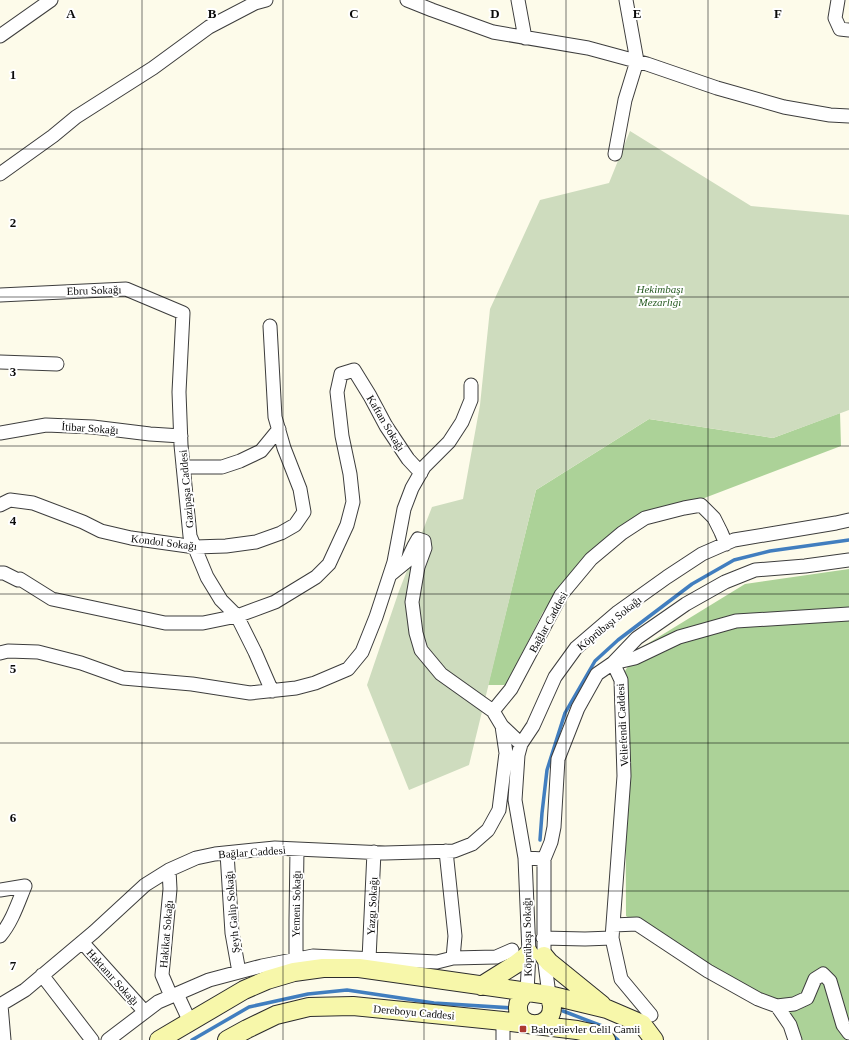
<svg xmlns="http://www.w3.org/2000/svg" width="849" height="1040" font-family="Georgia,serif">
<rect width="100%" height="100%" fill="#fdfbea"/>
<path fill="#acd298" d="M 840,413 L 841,446 L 610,534 L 543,612 L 506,685 L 488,685 L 536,490 L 649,419 L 773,438 Z
M 849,569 L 849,1040 L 802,1040 L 792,1017 L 626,916 L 625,671 L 639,649 L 745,584 Z"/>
<path fill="#cedcbe" d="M 630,131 L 751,206 L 849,215 L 849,410 L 773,438 L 649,419 L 536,490 L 469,765 L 409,790 L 367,685 L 399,591 L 432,507 L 463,499 L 480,405 L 490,309 L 540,200 L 609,183 Z"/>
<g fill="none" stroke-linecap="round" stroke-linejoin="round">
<path stroke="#417ebf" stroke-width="3.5" d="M 540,840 L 542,813 L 547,770 L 565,713 L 595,661 L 618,640 L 692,584 L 734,560 L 770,551 L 849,540
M 563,1011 L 602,1026 L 618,1040
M 192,1040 L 249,1007 L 308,994 L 347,990 L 434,1003 L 512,1008"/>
<g stroke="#3d3d3d" stroke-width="15">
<path id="minor" d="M 407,0 L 432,10 L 493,32 L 588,48 L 647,64 L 717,88 L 784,107 L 830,115 L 849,116
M 518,0 L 525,38
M 838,0 L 835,18 L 840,29 L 849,30
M 0,36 L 51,0
M 615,154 L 625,100 L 637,61 L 626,0
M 0,174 L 53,136 L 76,117 L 153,68 L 209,27 L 255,3 L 266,0
M 0,295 L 126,289 L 183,313 L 179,392 L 181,445 L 190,536 L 207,577 L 221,600 L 237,616 L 255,652 L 272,691
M 0,362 L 57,364
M 0,433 L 46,425 L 93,427 L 150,434 L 181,436
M 183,467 L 222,467 L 240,461 L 261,451 L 279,429
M 0,505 L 10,500 L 33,503 L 83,522 L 101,531 L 131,538 L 195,547 L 226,546 L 256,542 L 281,533 L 295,525 L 304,512 L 300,489 L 284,448 L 275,417 L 270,326
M 0,573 L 4,573 L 18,580 L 20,579 L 52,599 L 165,623 L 203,623 L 237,616 L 275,602 L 316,577 L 329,564 L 347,525 L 353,502 L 350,474 L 342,436 L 337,392 L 341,374 L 354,370 L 370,396 L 386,426 L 408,459 L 421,473
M 390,575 L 407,561 L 414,546 L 418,539 L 424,541 L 425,548 L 418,567 L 412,602 L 416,633 L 421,650 L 441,674 L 493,711 L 502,726 L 521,744
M 0,653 L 8,651 L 38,652 L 81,663 L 123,678 L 192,684 L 250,693 L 296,688 L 315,683 L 348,669 L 362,652 L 376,617 L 394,562 L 404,509 L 412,488 L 424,467 L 449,442 L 462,422 L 471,400 L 471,385
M 493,711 L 511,689 L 561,595 L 591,559 L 622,533 L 645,518 L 684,508 L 701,505 L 714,518 L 721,532 L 726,544
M 227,853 L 232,933 L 239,972
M 525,858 L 544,859 L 551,842 L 554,827 L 558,759 L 578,708 L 597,674 L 613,663 L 637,638 L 686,604 L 725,582 L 755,570 L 805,566 L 849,560
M 544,859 L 544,956 L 549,995
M 169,870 L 170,889 L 162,975 L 171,996
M 0,890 L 25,886
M 613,925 L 637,924 L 708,971 L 758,999 L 777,1006 L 790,1025 L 795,1040
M 0,936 C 12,922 18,903 25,886
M 543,938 L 585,939 L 612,938 L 624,776 L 621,680 L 613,663 L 635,658 L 679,637 L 736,621 L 849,614
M 612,938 L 621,979 L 651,1015
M 82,942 L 145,1012
M 453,958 L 496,957 L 512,950
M 296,959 L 296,920 L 297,849
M 369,959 L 374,852
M 42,975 L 92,1040
M 527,992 L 529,953 L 525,858 L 515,800 L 518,755 L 521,744 L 533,726 L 555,677 L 576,648 L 618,612 L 667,577 L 702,554 L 734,540 L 836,523 L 849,520
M 177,994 L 190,1022
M 0,1005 L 25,990 L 94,932 L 145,885 L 169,870 L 196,858 L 215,854 L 275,848 L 385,853 L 454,851 L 472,844 L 488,830 L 499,810 L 506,753 L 502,726
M 1,1005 L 4,1040
M 777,1006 L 794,1004 L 807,998 L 815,979 L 823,974 L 830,981 L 843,1025 L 849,1033
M 503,1021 L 503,1040
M 108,1040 L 158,1002 L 209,980 L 262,966 L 313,956 L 437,962 L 453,958 L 455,936 L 446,851"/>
</g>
<g stroke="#2c2c2c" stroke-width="20">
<path id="secondary" d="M 544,956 L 549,962 L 602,1005
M 481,986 L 516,964 L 525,957 L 529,953
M 527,992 C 522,996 518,1000 518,1007 C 517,1030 552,1030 552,1007 C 552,1003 550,999 549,995
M 159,1040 L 244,990 L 267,980 L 294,972 L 323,968 L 359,968 L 549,995 L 607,1009 L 642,1024 L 654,1040
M 227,1040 L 247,1029 L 276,1015 L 309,1007 L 353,1006 L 503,1021 L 577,1030 L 595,1034 L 606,1040"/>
</g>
<use href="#minor" stroke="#fff" stroke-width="13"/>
<use href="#secondary" stroke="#f7f7aa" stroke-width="18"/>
</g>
<path fill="none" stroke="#0a0a0a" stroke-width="1" stroke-opacity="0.55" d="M 142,0 L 142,1040M 283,0 L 283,1040M 424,0 L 424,1040M 566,0 L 566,1040M 708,0 L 708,1040M 0,149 L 849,149M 0,297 L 849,297M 0,446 L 849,446M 0,594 L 849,594M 0,743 L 849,743M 0,891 L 849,891"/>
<rect fill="#ac3931" stroke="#fff" stroke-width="1.5" x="519" y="1025" width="8" height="8" rx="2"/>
<g text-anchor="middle" stroke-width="4" stroke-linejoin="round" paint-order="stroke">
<g font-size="11" font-style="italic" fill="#275b22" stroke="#fff">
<text x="660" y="293">Hekimbaşı<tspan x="660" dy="13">Mezarlığı</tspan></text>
</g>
<g font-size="11" fill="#0a0a0a" stroke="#fff">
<text transform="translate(94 290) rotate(-2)" y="4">Ebru Sokağı</text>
<text transform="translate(386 423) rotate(59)" y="4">Kaftan Sokağı</text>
<text transform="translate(90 428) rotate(4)" y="4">İtibar Sokağı</text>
<text transform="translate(186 489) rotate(-95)" y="4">Gazipaşa Caddesi</text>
<text transform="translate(164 542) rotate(7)" y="4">Kondol Sokağı</text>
<text transform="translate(548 622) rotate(-61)" y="4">Bağlar Caddesi</text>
<text transform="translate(609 623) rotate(-39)" y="4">Köprübaşı Sokağı</text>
<text transform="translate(622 725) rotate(-93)" y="4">Veliefendi Caddesi</text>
<text transform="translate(252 852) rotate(-4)" y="4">Bağlar Caddesi</text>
<text transform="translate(296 904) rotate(-89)" y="4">Yemeni Sokağı</text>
<text transform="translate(372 906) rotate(-87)" y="4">Yazgı Sokağı</text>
<text transform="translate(232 912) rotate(-95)" y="4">Şeyh Galip Sokağı</text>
<text transform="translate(166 934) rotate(-85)" y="4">Hakikat Sokağı</text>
<text transform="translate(527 937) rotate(-91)" y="4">Köprübaşı Sokağı</text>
<text transform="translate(113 977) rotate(48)" y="4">Haktanır Sokağı</text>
<text transform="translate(414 1012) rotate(5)" y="4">Dereboyu Caddesi</text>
</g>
<g font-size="11" fill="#0a0a0a" stroke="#fff" text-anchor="start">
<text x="531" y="1033">Bahçelievler Celil Camii</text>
</g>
</g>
<g font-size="13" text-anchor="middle" font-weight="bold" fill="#0a0a0a" stroke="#fff" stroke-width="4" stroke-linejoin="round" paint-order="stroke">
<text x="71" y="18">A</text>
<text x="212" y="18">B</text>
<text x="354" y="18">C</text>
<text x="495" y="18">D</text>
<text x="637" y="18">E</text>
<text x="778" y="18">F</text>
<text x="13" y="79">1</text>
<text x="13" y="227">2</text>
<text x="13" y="376">3</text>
<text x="13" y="525">4</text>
<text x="13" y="673">5</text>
<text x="13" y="822">6</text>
<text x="13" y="970">7</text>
</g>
</svg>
